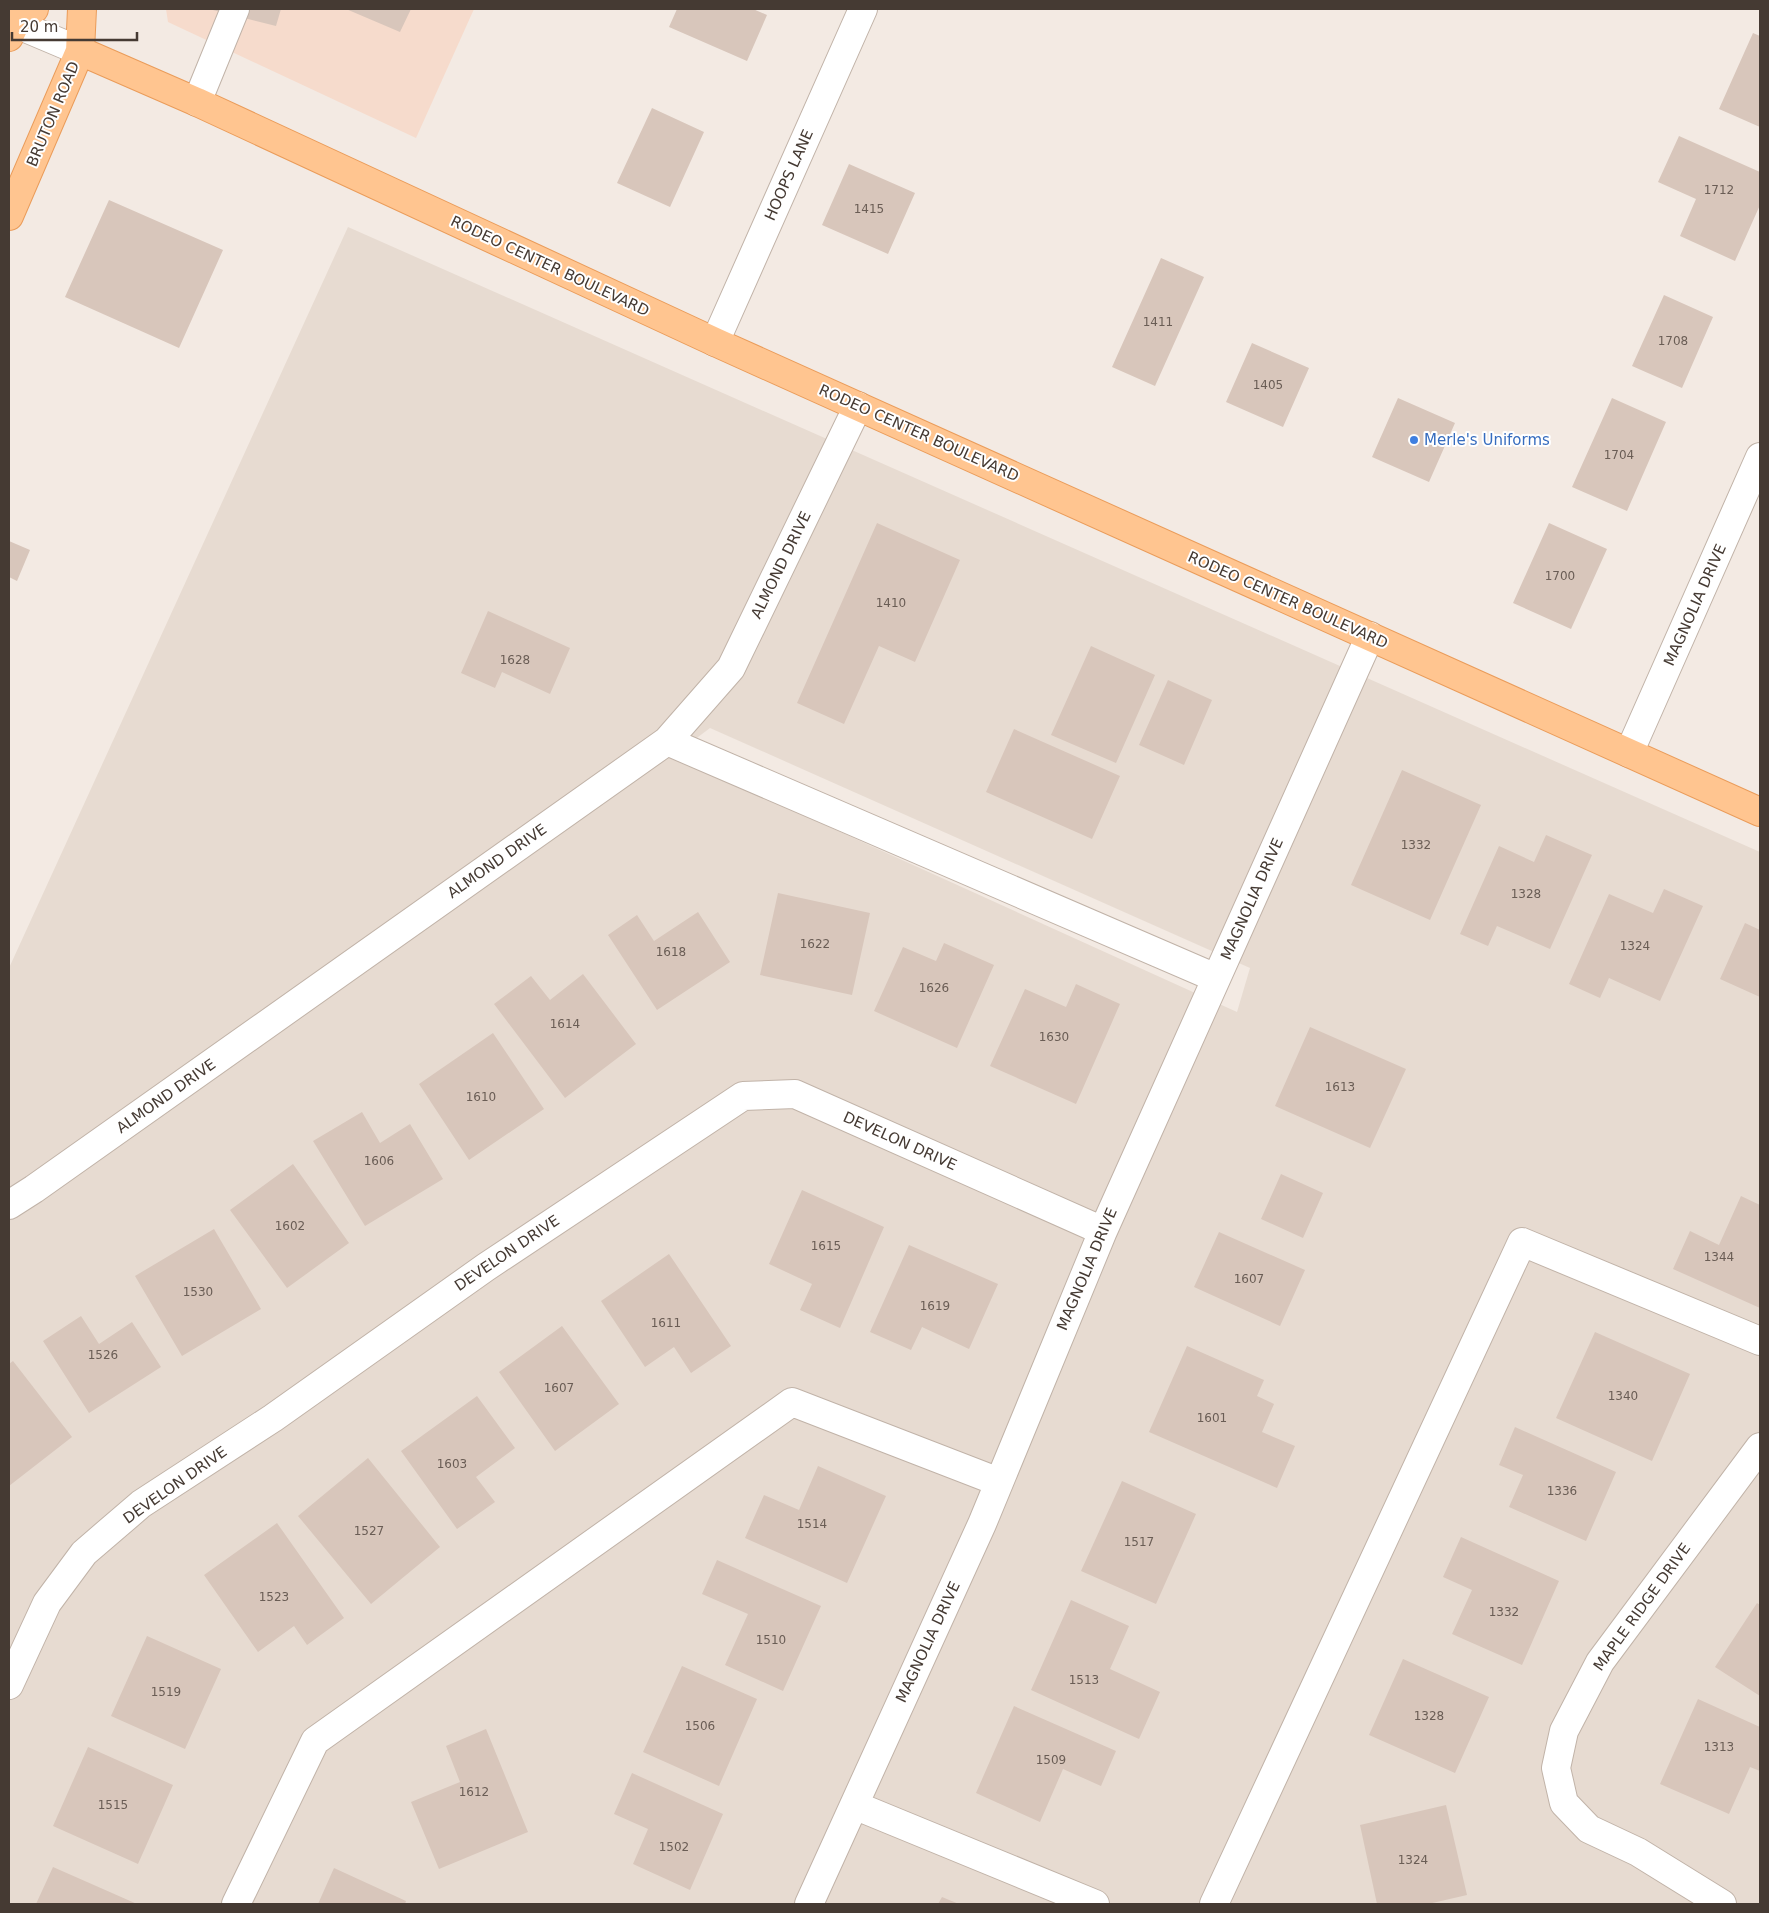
<svg xmlns="http://www.w3.org/2000/svg" width="1769" height="1913" font-family="'DejaVu Sans',sans-serif">
<rect width="100%" height="100%" fill="#f3eae3"/>
<path fill="#e7dbd1" fill-rule="evenodd" d="M 348,227 L 1760,852 L 1760,1904 L 9,1904 L 9,968 ZM 710,728 L 1250,968 L 1237,1012 L 673,756 Z"/>
<path fill="#f6dbcc" d="M 166,9 L 474,9 L 416,138 L 168,22 Z"/>
<path fill="#d8c6bb" d="M 209,9 L 281,9 L 276,26 Z
M 346,9 L 411,9 L 400,32 Z
M 677,9 L 753,9 L 767,15 L 747,61 L 669,27 Z
M 1753,33 L 1760,36 L 1760,127 L 1719,109 Z
M 652,108 L 704,132 L 670,207 L 617,183 Z
M 1679,136 L 1760,172 L 1760,205 L 1735,261 L 1680,236 L 1696,199 L 1658,182 Z
M 849,164 L 915,193 L 888,254 L 822,225 Z
M 109,200 L 223,250 L 179,348 L 65,297 Z
M 1161,258 L 1204,277 L 1155,386 L 1112,367 Z
M 1664,295 L 1713,317 L 1682,388 L 1632,366 Z
M 1252,343 L 1309,368 L 1283,427 L 1226,402 Z
M 1398,398 L 1455,423 L 1429,482 L 1372,457 Z
M 1612,398 L 1666,422 L 1627,511 L 1572,487 Z
M 877,523 L 960,560 L 915,662 L 879,646 L 844,724 L 797,703 Z
M 1549,523 L 1607,549 L 1571,629 L 1513,603 Z
M 9,541 L 30,550 L 17,581 L 9,577 Z
M 488,611 L 570,648 L 550,694 L 502,672 L 495,688 L 461,673 Z
M 1091,646 L 1155,675 L 1116,763 L 1051,735 Z
M 1168,680 L 1212,700 L 1184,765 L 1139,745 Z
M 1014,729 L 1120,776 L 1092,839 L 986,792 Z
M 1402,770 L 1481,805 L 1430,920 L 1351,885 Z
M 1546,835 L 1592,855 L 1550,949 L 1497,926 L 1488,946 L 1460,934 L 1499,846 L 1534,862 Z
M 1664,889 L 1703,906 L 1660,1001 L 1609,978 L 1600,998 L 1569,984 L 1609,894 L 1653,913 Z
M 778,893 L 870,913 L 852,995 L 760,975 Z
M 698,912 L 730,962 L 657,1010 L 608,935 L 637,915 L 654,941 Z
M 1745,923 L 1760,930 L 1760,997 L 1720,979 Z
M 944,943 L 994,965 L 957,1048 L 874,1011 L 903,947 L 936,961 Z
M 583,974 L 636,1044 L 565,1098 L 494,1004 L 531,976 L 550,1000 Z
M 1076,984 L 1120,1004 L 1076,1104 L 990,1066 L 1025,989 L 1066,1007 Z
M 1310,1027 L 1406,1069 L 1370,1148 L 1275,1106 Z
M 493,1033 L 544,1109 L 469,1160 L 419,1084 Z
M 362,1112 L 380,1143 L 410,1124 L 443,1179 L 365,1226 L 313,1141 Z
M 293,1164 L 349,1243 L 287,1288 L 230,1210 Z
M 1281,1174 L 1323,1193 L 1303,1238 L 1261,1219 Z
M 802,1190 L 884,1227 L 840,1328 L 800,1310 L 812,1284 L 769,1264 Z
M 1741,1196 L 1760,1205 L 1760,1308 L 1673,1269 L 1690,1231 L 1719,1245 Z
M 214,1229 L 261,1309 L 182,1356 L 135,1276 Z
M 1219,1232 L 1305,1270 L 1280,1326 L 1194,1287 Z
M 909,1245 L 998,1284 L 969,1349 L 922,1327 L 911,1350 L 870,1332 Z
M 669,1254 L 731,1346 L 691,1373 L 674,1347 L 645,1367 L 601,1301 Z
M 81,1316 L 99,1344 L 132,1322 L 161,1367 L 89,1413 L 43,1341 Z
M 562,1326 L 619,1404 L 555,1451 L 499,1372 Z
M 1595,1332 L 1690,1374 L 1652,1461 L 1556,1418 Z
M 1187,1346 L 1264,1380 L 1257,1396 L 1274,1404 L 1262,1432 L 1295,1446 L 1277,1488 L 1149,1432 Z
M 13,1361 L 72,1437 L 9,1486 L 9,1364 Z
M 477,1396 L 515,1448 L 476,1477 L 495,1502 L 457,1529 L 401,1451 Z
M 1515,1427 L 1616,1472 L 1586,1541 L 1509,1507 L 1523,1475 L 1499,1465 Z
M 368,1458 L 440,1547 L 371,1604 L 298,1516 Z
M 818,1466 L 886,1496 L 847,1583 L 745,1538 L 764,1495 L 799,1510 Z
M 1122,1481 L 1196,1514 L 1156,1604 L 1081,1571 Z
M 277,1523 L 344,1618 L 307,1645 L 294,1626 L 258,1652 L 204,1575 Z
M 1461,1537 L 1559,1581 L 1522,1665 L 1452,1634 L 1472,1590 L 1443,1577 Z
M 717,1560 L 821,1606 L 783,1691 L 725,1665 L 748,1614 L 702,1594 Z
M 1071,1600 L 1129,1626 L 1110,1669 L 1160,1692 L 1139,1739 L 1031,1690 Z
M 1757,1603 L 1760,1605 L 1760,1696 L 1715,1667 Z
M 147,1636 L 221,1669 L 185,1749 L 111,1716 Z
M 1403,1659 L 1489,1697 L 1455,1773 L 1369,1735 Z
M 682,1666 L 757,1699 L 719,1786 L 643,1752 Z
M 1698,1699 L 1760,1727 L 1760,1771 L 1750,1767 L 1729,1814 L 1660,1784 Z
M 1014,1706 L 1116,1751 L 1101,1786 L 1063,1769 L 1040,1822 L 976,1793 Z
M 486,1729 L 528,1832 L 439,1869 L 411,1802 L 460,1782 L 446,1746 Z
M 88,1747 L 173,1785 L 138,1864 L 53,1826 Z
M 632,1773 L 723,1814 L 690,1890 L 633,1864 L 648,1829 L 614,1814 Z
M 1446,1805 L 1467,1895 L 1428,1904 L 1377,1904 L 1360,1825 Z
M 53,1867 L 137,1904 L 36,1904 Z
M 334,1868 L 406,1901 L 405,1904 L 318,1904 Z
M 942,1897 L 959,1904 L 938,1904 Z"/>
<g fill="none" stroke-linecap="round" stroke-linejoin="round">
<g stroke="#c1b3a8" stroke-width="30">
<path id="minor" d="M 9,21 L 80,51
M 197,102 L 235,9
M 715,342 L 863,9
M 667,741 L 1216,978
M 1629,753 L 1760,457
M 9,1205 L 34,1189 L 667,741 L 731,668 L 858,406
M 9,1685 L 47,1603 L 84,1553 L 141,1504 L 273,1418 L 486,1267 L 743,1096 L 795,1094 L 1103,1231
M 854,1805 L 1095,1904
M 236,1904 L 315,1741 L 792,1402 L 999,1482
M 809,1904 L 982,1524 L 1103,1231 L 1370,636
M 1214,1904 L 1522,1242 L 1760,1341
M 1722,1904 L 1638,1852 L 1589,1829 L 1564,1803 L 1556,1768 L 1564,1731 L 1600,1662 L 1760,1447"/>
</g>
<g stroke="#ea9c5a" stroke-width="30">
<path id="major" d="M 9,37 L 15,24 L 34,9
M 80,51 L 197,102 L 715,342 L 1760,812
M 9,216 L 80,51 L 82,9"/>
</g>
<use href="#minor" stroke="#fff" stroke-width="28"/>
<use href="#major" stroke="#ffc590" stroke-width="28"/>
</g>
<circle fill="#3f7fe0" stroke="#fff" stroke-width="2" cx="1414" cy="440" r="5"/>
<g text-anchor="middle" stroke-width="4" stroke-linejoin="round" paint-order="stroke">
<g font-size="12" fill="#6a5d55">
<text x="1719" y="194">1712</text>
<text x="869" y="213">1415</text>
<text x="1158" y="326">1411</text>
<text x="1673" y="345">1708</text>
<text x="1268" y="389">1405</text>
<text x="1619" y="459">1704</text>
<text x="1560" y="580">1700</text>
<text x="891" y="607">1410</text>
<text x="515" y="664">1628</text>
<text x="1416" y="849">1332</text>
<text x="1526" y="898">1328</text>
<text x="815" y="948">1622</text>
<text x="1635" y="950">1324</text>
<text x="671" y="956">1618</text>
<text x="934" y="992">1626</text>
<text x="565" y="1028">1614</text>
<text x="1054" y="1041">1630</text>
<text x="1340" y="1091">1613</text>
<text x="481" y="1101">1610</text>
<text x="379" y="1165">1606</text>
<text x="290" y="1230">1602</text>
<text x="826" y="1250">1615</text>
<text x="1719" y="1261">1344</text>
<text x="1249" y="1283">1607</text>
<text x="198" y="1296">1530</text>
<text x="935" y="1310">1619</text>
<text x="666" y="1327">1611</text>
<text x="103" y="1359">1526</text>
<text x="559" y="1392">1607</text>
<text x="1623" y="1400">1340</text>
<text x="1212" y="1422">1601</text>
<text x="452" y="1468">1603</text>
<text x="1562" y="1495">1336</text>
<text x="812" y="1528">1514</text>
<text x="369" y="1535">1527</text>
<text x="1139" y="1546">1517</text>
<text x="274" y="1601">1523</text>
<text x="1504" y="1616">1332</text>
<text x="771" y="1644">1510</text>
<text x="1084" y="1684">1513</text>
<text x="166" y="1696">1519</text>
<text x="1429" y="1720">1328</text>
<text x="700" y="1730">1506</text>
<text x="1719" y="1751">1313</text>
<text x="1051" y="1764">1509</text>
<text x="474" y="1796">1612</text>
<text x="113" y="1809">1515</text>
<text x="674" y="1851">1502</text>
<text x="1413" y="1864">1324</text>
</g>
<g font-size="15" fill="#453a33" stroke="#fff">
<text transform="translate(53 114) rotate(-67)" y="5">BRUTON ROAD</text>
<text transform="translate(789 175) rotate(-66)" y="5">HOOPS LANE</text>
<text transform="translate(550 266) rotate(25)" y="5">RODEO CENTER BOULEVARD</text>
<text transform="translate(919 433) rotate(24)" y="5">RODEO CENTER BOULEVARD</text>
<text transform="translate(781 565) rotate(-64)" y="5">ALMOND DRIVE</text>
<text transform="translate(1288 600) rotate(24)" y="5">RODEO CENTER BOULEVARD</text>
<text transform="translate(1695 605) rotate(-66)" y="5">MAGNOLIA DRIVE</text>
<text transform="translate(497 861) rotate(-35)" y="5">ALMOND DRIVE</text>
<text transform="translate(1252 899) rotate(-66)" y="5">MAGNOLIA DRIVE</text>
<text transform="translate(166 1096) rotate(-35)" y="5">ALMOND DRIVE</text>
<text transform="translate(900 1141) rotate(24)" y="5">DEVELON DRIVE</text>
<text transform="translate(507 1253) rotate(-34)" y="5">DEVELON DRIVE</text>
<text transform="translate(1087 1269) rotate(-67)" y="5">MAGNOLIA DRIVE</text>
<text transform="translate(175 1485) rotate(-35)" y="5">DEVELON DRIVE</text>
<text transform="translate(1642 1607) rotate(-54)" y="5">MAPLE RIDGE DRIVE</text>
<text transform="translate(928 1642) rotate(-65)" y="5">MAGNOLIA DRIVE</text>
</g>
<g font-size="15" fill="#366cbe" stroke="#fff" text-anchor="start">
<text x="1424" y="445">Merle's Uniforms</text>
</g>
</g>
<rect width="1769" height="1913" fill="none" stroke="#453a33" stroke-width="20"/>
<path d="M12 32v8h125v-8" fill="none" stroke="#453a33" stroke-width="2.5"/>
<text x="20" y="32" font-size="15" fill="#453a33" stroke="#ffffff" stroke-width="4" paint-order="stroke">20 m</text>
</svg>
